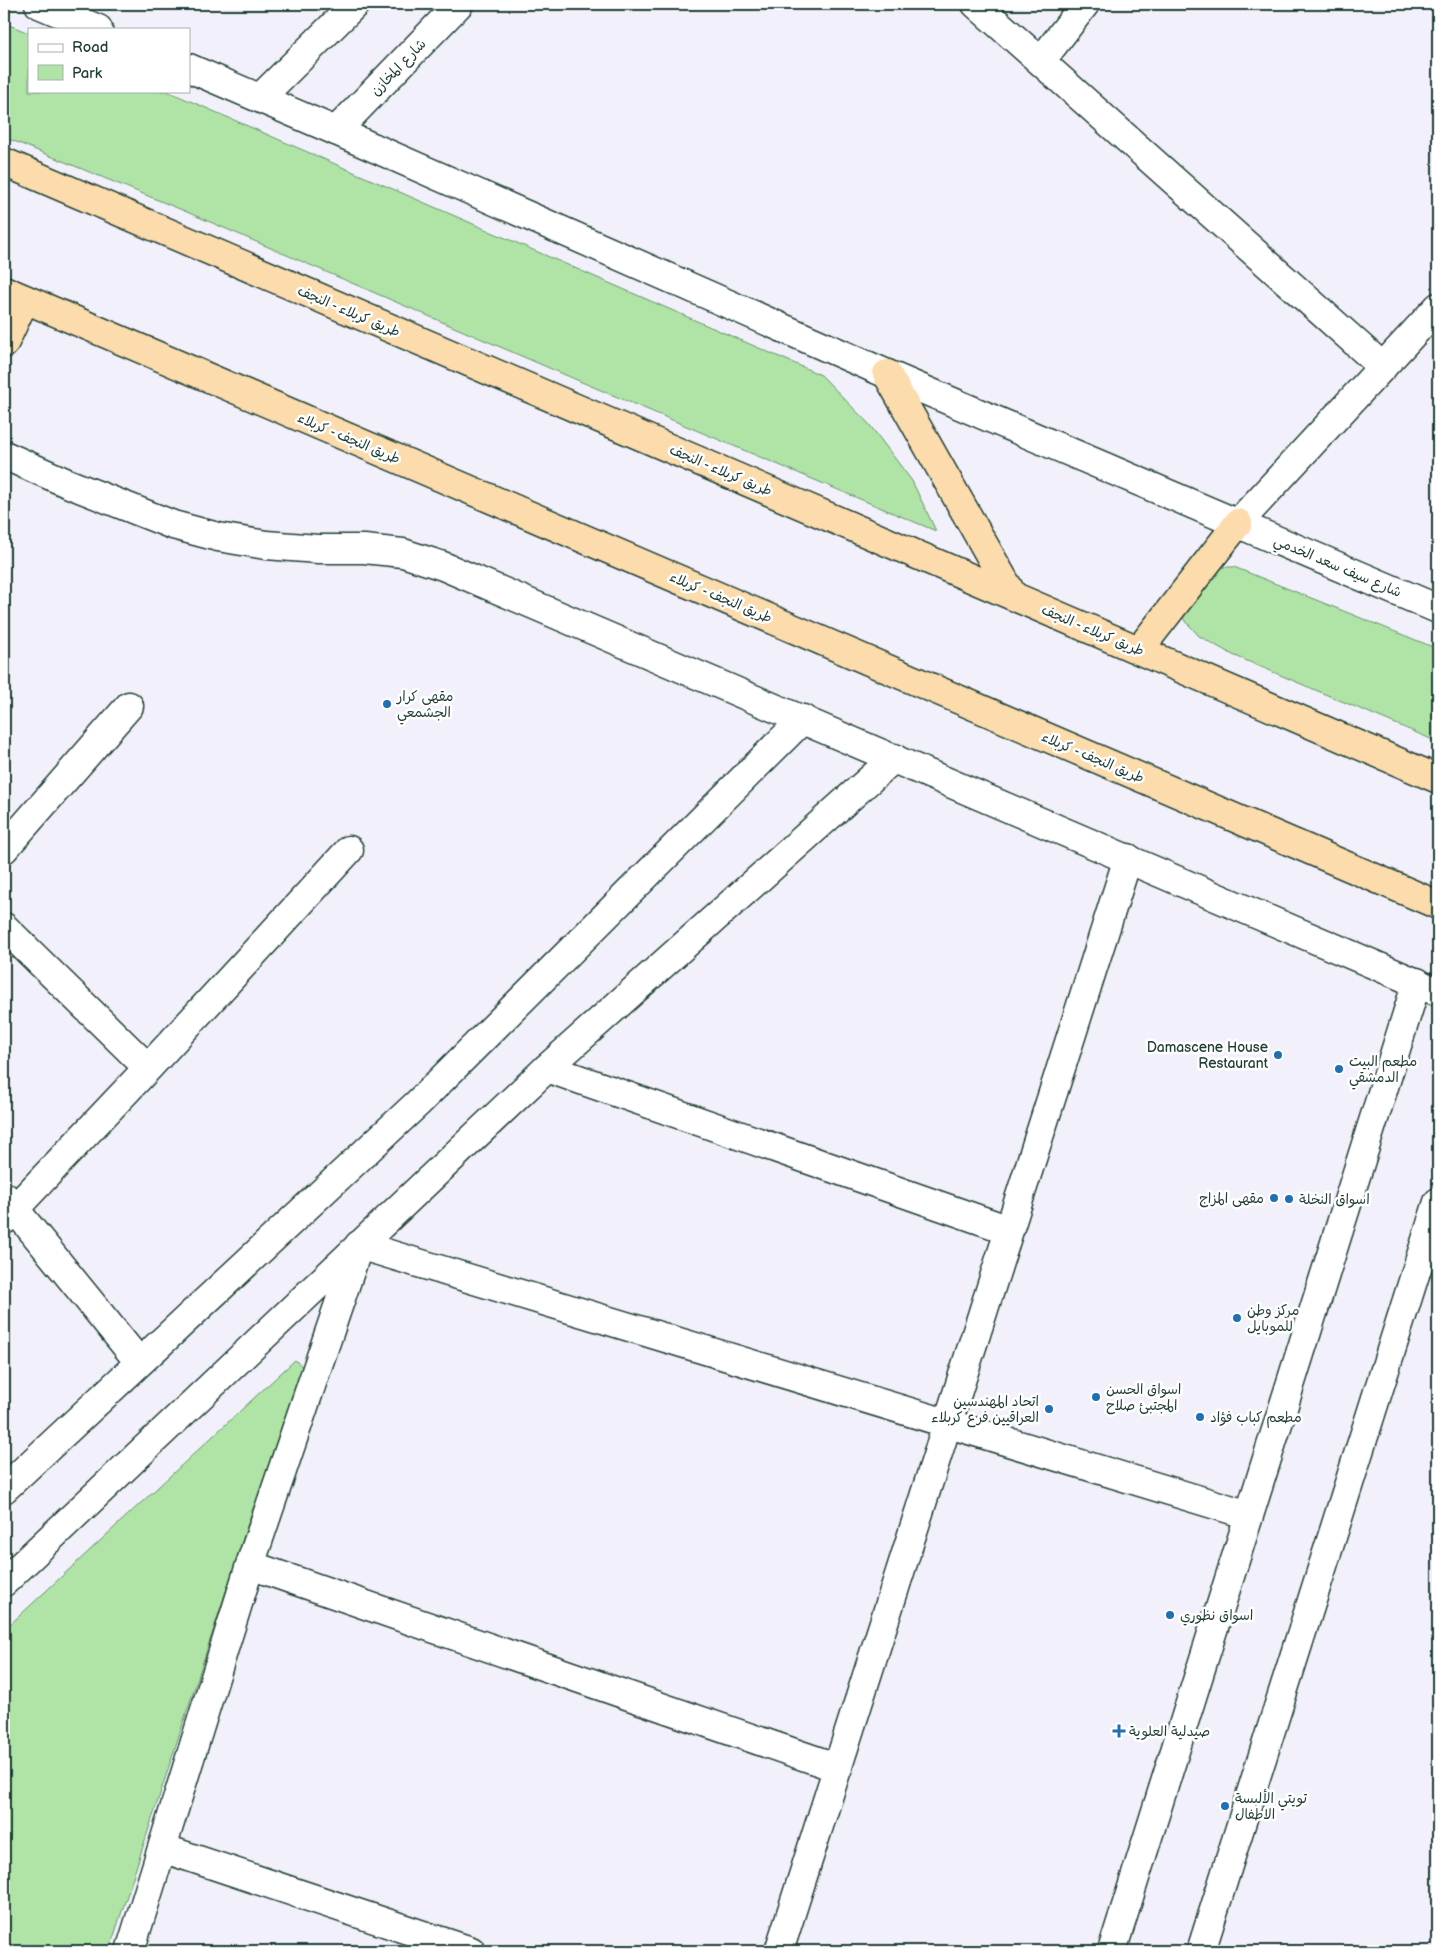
<svg xmlns="http://www.w3.org/2000/svg" width="1442" height="1955" font-family="'Balsamiq Sans','Playpen Sans Arabic',sans-serif">
<rect width="100%" height="100%" fill="#f2f1fb"/>
<filter id="ink" filterUnits="userSpaceOnUse"><feTurbulence type="fractalNoise" baseFrequency=".02" numOctaves="2"/><feDisplacementMap in="SourceGraphic" scale="10" xChannelSelector="R" yChannelSelector="G"/><feConvolveMatrix kernelMatrix="1 2 1 2 8 2 1 2 1" color-interpolation-filters="sRGB"/></filter>
<g filter="url(#ink)">
<path fill="#afe4a6" stroke="#67906d" d="M 4,23 L 29,33 L 29,91 L 167,91 L 821,375 L 869,424 L 912,481 L 936,531 L 584,383 L 187,212 L 4,137 Z
M 1210,567 L 1234,567 L 1438,649 L 1438,742 L 1233,655 L 1199,636 L 1181,616 Z
M 295,1360 L 313,1376 L 253,1508 L 109,1951 L 4,1951 L 4,1630 Z"/>
<g fill="none" stroke-linecap="round" stroke-linejoin="round">
<g stroke="#1f3d34" stroke-width="31">
<path id="minor" d="M 976,4 L 1383,367
M 1041,61 L 1085,4
M 1238,523 L 1438,307
M 4,849 L 129,706
M 4,927 L 148,1068
M 547,1068 L 1009,1230
M 5,1197 L 139,1362
M 4,1220 L 148,1068 L 349,850
M 250,1565 L 838,1768
M 162,1848 L 471,1951
M 130,1951 L 250,1565 L 359,1245 L 1249,1515
M 779,1951 L 1128,858"/>
</g>
<g stroke="#1f3d34" stroke-width="31">
<path id="tertiary" d="M 260,98 L 355,4
M 336,131 L 459,4
M 4,1489 L 418,1103 L 803,719
M 4,1582 L 547,1068 L 894,758
M 1112,1951 L 1417,982
M 1201,1951 L 1438,1202"/>
</g>
<g stroke="#1f3d34" stroke-width="31">
<path id="secondary" d="M 39,4 L 98,29
M 189,68 L 336,131 L 887,374 L 1438,609
M 4,455 L 67,483 L 173,525 L 218,537 L 266,545 L 318,549 L 364,549 L 403,553 L 443,566 L 1438,992"/>
</g>
<g stroke="#1f3d34" stroke-width="31">
<path id="trunk" d="M 4,162 L 1438,779
M 4,290 L 1438,905
M 4,344 L 25,299
M 887,374 L 1013,596
M 1139,650 L 1238,523"/>
</g>
<use href="#minor" stroke="#fff" stroke-width="28"/>
<use href="#tertiary" stroke="#fff" stroke-width="28"/>
<use href="#secondary" stroke="#fff" stroke-width="28"/>
<use href="#trunk" stroke="#fcdcac" stroke-width="28"/>
</g>
</g>
<g fill="#1f6fb2" stroke="#fff" stroke-width="2">
<circle cx="387" cy="704" r="5"/>
<circle cx="1278" cy="1055" r="5"/>
<circle cx="1339" cy="1069" r="5"/>
<circle cx="1274" cy="1198" r="5"/>
<circle cx="1289" cy="1199" r="5"/>
<circle cx="1237" cy="1318" r="5"/>
<circle cx="1096" cy="1397" r="5"/>
<circle cx="1049" cy="1409" r="5"/>
<circle cx="1200" cy="1417" r="5"/>
<circle cx="1170" cy="1615" r="5"/>
<path d="M1116.5 1723.5h5v5h5v5h-5v5h-5v-5h-5v-5h5z"/>
<circle cx="1225" cy="1806" r="5"/>
</g>
<g text-anchor="middle" stroke-width="5" stroke-linejoin="round" paint-order="stroke">
<g font-size="14" fill="#1f3d34" stroke="#fff">
<text transform="translate(398 67) rotate(-46)" y="5">شارع المخازن</text>
<text transform="translate(349 311) rotate(23)" y="5">طريق كربلاء - النجف</text>
<text transform="translate(349 438) rotate(23)" y="5">طريق النجف - كربلاء</text>
<text transform="translate(721 470) rotate(23)" y="5">طريق كربلاء - النجف</text>
<text transform="translate(1338 566) rotate(23)" y="5">شارع سيف سعد الخدمي</text>
<text transform="translate(721 597) rotate(23)" y="5">طريق النجف - كربلاء</text>
<text transform="translate(1093 630) rotate(23)" y="5">طريق كربلاء - النجف</text>
<text transform="translate(1093 757) rotate(23)" y="5">طريق النجف - كربلاء</text>
</g>
<g font-size="14" fill="#1f3d34" stroke="#fff" text-anchor="start">
<text x="397" y="701">مقهى كرار<tspan x="397" dy="16">الجشمعي</tspan></text>
<text x="1268" y="1052" text-anchor="end">Damascene House<tspan x="1268" dy="16">Restaurant</tspan></text>
<text x="1349" y="1066">مطعم البيت<tspan x="1349" dy="16">الدمشقي</tspan></text>
<text x="1264" y="1203" text-anchor="end">مقهى المزاج</text>
<text x="1299" y="1204">اسواق النخلة</text>
<text x="1247" y="1315">مركز وطن<tspan x="1247" dy="16">للموبايل</tspan></text>
<text x="1106" y="1394">اسواق الحسن<tspan x="1106" dy="16">المجتبئ صلاح</tspan></text>
<text x="1039" y="1406" text-anchor="end">اتحاد المهندسين<tspan x="1039" dy="16">العراقيين فرع كربلاء</tspan></text>
<text x="1210" y="1422">مطعم كباب فؤاد</text>
<text x="1180" y="1620">اسواق نظوري</text>
<text x="1129" y="1736">صيدلية العلوية</text>
<text x="1235" y="1803">تويتي الألبسة<tspan x="1235" dy="16">الاطفال</tspan></text>
</g>
</g>
<rect width="1442" height="1955" fill="none" stroke="#fff" stroke-width="20"/>
<rect x="10" y="10" width="1422" height="1935" fill="none" stroke="#1f3d34" stroke-width="2" filter="url(#ink)"/>
<rect x="28" y="28" width="162" height="65" fill="#ffffff" stroke="#a5b1ae"/>
<rect x="38" y="44" width="25" height="8" fill="#ffffff" stroke="#a5b1ae"/>
<text x="72" y="52" font-size="15" fill="#1f3d34">Road</text>
<rect x="38" y="65" width="25" height="15" fill="#afe4a6" stroke="#a5b1ae"/>
<text x="72" y="78" font-size="15" fill="#1f3d34">Park</text>
</svg>
